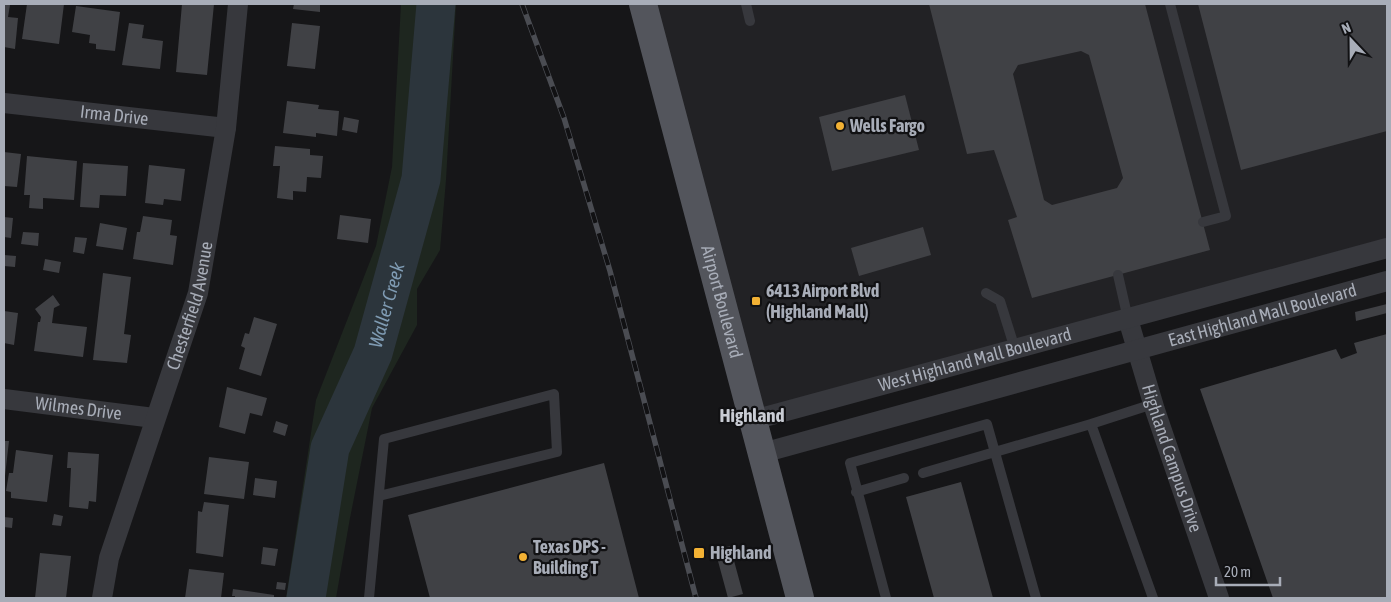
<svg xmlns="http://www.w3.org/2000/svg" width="1391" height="602" font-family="'Asap Condensed',sans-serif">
<rect width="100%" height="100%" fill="#161618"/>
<path fill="#222225" d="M 643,4 L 1387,4 L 1387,248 L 753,420 Z"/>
<path fill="#1e261f" d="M 401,4 L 456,4 L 446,180 L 440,250 L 417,289 L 417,325 L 372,408 L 350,518 L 336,598 L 286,598 L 316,400 L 376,246 L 392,167 Z"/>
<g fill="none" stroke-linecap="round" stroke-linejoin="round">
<path stroke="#2c353c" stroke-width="39" id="s1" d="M 306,598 L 330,448 L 373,353 L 421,179 L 436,4"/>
</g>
<path fill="#404145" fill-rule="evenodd" d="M 4,4 L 10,5 L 8,17 L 18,18 L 15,49 L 4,47 Z
M 27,4 L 64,4 L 59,44 L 22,39 Z
M 182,4 L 214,4 L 207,75 L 176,72 Z
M 294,4 L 320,4 L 320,12 L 293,9 Z
M 929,4 L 1145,4 L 1210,250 L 1032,298 L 1008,220 L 1017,217 L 994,150 L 967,154 ZM 1081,51 L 1089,55 L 1123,178 L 1117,188 L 1052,205 L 1044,200 L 1013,74 L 1018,65 Z
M 1198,4 L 1387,4 L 1387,131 L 1241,170 Z
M 76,6 L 120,12 L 115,51 L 96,49 L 96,44 L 89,43 L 90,35 L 72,32 Z
M 129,23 L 144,25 L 142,38 L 163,41 L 160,69 L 122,65 Z
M 292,23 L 320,26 L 315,69 L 287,66 Z
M 905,95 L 919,150 L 832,171 L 819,117 Z
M 287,101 L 319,105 L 318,109 L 339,111 L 337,136 L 316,133 L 316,137 L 283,133 Z
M 344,117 L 359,120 L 357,133 L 342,130 Z
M 275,146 L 310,149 L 310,155 L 323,156 L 321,178 L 307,177 L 306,192 L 293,191 L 293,200 L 277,198 L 280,166 L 273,166 Z
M 4,152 L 21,154 L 17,187 L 4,186 Z
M 27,156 L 77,161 L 74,200 L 43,198 L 43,209 L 29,208 L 30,195 L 24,195 Z
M 83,163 L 128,166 L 126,196 L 100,195 L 99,208 L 80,207 Z
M 149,165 L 185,169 L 181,201 L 164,199 L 163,205 L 145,203 Z
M 340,215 L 371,219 L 368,243 L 337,239 Z
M 143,216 L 172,220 L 170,235 L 177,236 L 173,265 L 133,259 L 137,232 L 140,232 Z
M 4,217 L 13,218 L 11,238 L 4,237 Z
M 100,223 L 127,228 L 123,250 L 96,246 Z
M 923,227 L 931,255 L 859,276 L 851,248 Z
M 23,232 L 39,233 L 38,246 L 21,244 Z
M 75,237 L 87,238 L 84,254 L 73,252 Z
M 4,255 L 16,256 L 15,267 L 4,266 Z
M 45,259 L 61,262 L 59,273 L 43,270 Z
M 103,273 L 131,277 L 124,334 L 131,335 L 127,363 L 93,360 Z
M 53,295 L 60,305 L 54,308 L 52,323 L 87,327 L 83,357 L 34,351 L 38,322 L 40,322 L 41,317 L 35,309 Z
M 1387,304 L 1387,313 L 1356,321 L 1355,312 Z
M 4,311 L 18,313 L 14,345 L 4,343 Z
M 254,317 L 277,324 L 261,376 L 239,369 L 245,348 L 241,346 L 245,333 L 249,334 Z
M 1387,334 L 1387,598 L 1273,598 L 1200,389 L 1336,349 L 1341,359 L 1357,353 L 1354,343 Z
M 227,387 L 267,398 L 262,416 L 250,413 L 245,434 L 219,427 Z
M 276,421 L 288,425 L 285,436 L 273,432 Z
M 4,441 L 9,441 L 5,476 L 4,476 Z
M 16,450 L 53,455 L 47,502 L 11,498 L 11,492 L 6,491 L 9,473 L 13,473 Z
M 68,452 L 99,454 L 96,502 L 89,501 L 88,509 L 69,507 L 71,468 L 67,468 Z
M 209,457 L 249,462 L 244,499 L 204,494 Z
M 604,463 L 639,598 L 430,598 L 408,515 Z
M 255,478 L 277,481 L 275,498 L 253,495 Z
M 961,482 L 993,598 L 934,598 L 906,497 Z
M 204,502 L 229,505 L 223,557 L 196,553 L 198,511 L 202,512 Z
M 54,514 L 63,516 L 61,526 L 52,525 Z
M 4,517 L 13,518 L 12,528 L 4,527 Z
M 730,546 L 743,594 L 728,598 L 715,550 Z
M 263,547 L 278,549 L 275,566 L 261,564 Z
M 40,553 L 71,556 L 66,598 L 35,598 Z
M 189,569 L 224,573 L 221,598 L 185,598 Z
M 277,582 L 286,583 L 285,590 L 276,589 Z
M 233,589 L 274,595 L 274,598 L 235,598 L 235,596 L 232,596 Z"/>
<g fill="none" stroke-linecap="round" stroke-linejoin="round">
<path stroke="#37383d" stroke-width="10" d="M 746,4 L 750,21
M 1170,4 L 1226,216 L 1203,222
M 1118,275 L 1128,319
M 986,293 L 1000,301 L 1015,349
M 1091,424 L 1153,404
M 923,473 L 1091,424 L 1153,598
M 856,492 L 904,478
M 369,598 L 384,439 L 554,394 L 557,452 L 379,496
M 886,598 L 850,463 L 987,424 L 1036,598"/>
<g stroke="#37383d" stroke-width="20">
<path id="s2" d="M 4,103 L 226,128"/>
<path id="s3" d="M 1128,319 L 1155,410 L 1219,598"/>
<path id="s4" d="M 4,399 L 154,418"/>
<path id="s5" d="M 753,420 L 1387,248"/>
<path id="s6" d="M 762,453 L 1387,281"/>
<path id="s7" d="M 102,598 L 109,558 L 198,293 L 226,128 L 238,4"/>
</g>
<path stroke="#53555c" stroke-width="28" id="s8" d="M 643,4 L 800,598"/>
<g stroke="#4a4c52" stroke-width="5.5">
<path id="rail" d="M 522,4 L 564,118 L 610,271 L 696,598"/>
</g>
<use href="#rail" stroke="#111113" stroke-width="4" stroke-dasharray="11" stroke-linecap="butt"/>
</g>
<g fill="#f2b134" stroke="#111113" stroke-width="2">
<circle cx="840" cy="126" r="5"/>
<rect x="751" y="296" width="10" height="10" rx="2.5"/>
<rect x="693" y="547" width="12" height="12" rx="2.5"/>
<circle cx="523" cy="557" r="5"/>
</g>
<g text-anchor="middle" stroke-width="4.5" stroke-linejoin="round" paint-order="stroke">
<g font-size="18" fill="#a8adb8" stroke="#111113">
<text dy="6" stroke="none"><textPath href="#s2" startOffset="111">Irma Drive</textPath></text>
<text dy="6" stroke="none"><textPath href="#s8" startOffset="308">Airport Boulevard</textPath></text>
<text dy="6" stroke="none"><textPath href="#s7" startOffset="306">Chesterfield Avenue</textPath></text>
<text dy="6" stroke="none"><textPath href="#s6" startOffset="519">East Highland Mall Boulevard</textPath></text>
<text dy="6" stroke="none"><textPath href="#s5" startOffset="230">West Highland Mall Boulevard</textPath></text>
<text dy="6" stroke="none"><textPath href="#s4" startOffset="75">Wilmes Drive</textPath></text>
<text dy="6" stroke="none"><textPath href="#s3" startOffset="146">Highland Campus Drive</textPath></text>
</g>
<g font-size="18" font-weight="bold" fill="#a8adb8" stroke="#111113" text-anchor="start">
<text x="850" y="132">Wells Fargo</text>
<text x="766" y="297">6413 Airport Blvd<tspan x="766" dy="21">(Highland Mall)</tspan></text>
<text x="533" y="553">Texas DPS -<tspan x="533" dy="21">Building T</tspan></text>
<text x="710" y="559">Highland</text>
</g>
<g font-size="19" font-style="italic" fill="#7f9bb3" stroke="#111113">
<text dy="7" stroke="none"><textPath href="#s1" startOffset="306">Waller Creek</textPath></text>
</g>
<g font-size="19" font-weight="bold" fill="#c9ccd4" stroke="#111113">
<text x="752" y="422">Highland</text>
</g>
</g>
<rect width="1391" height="602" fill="none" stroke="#a8adb8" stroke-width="10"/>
<g transform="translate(1351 40) rotate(338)" stroke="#111113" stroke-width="4" paint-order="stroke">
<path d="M0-4L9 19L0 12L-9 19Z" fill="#a8adb8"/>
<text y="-8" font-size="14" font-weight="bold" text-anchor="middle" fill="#a8adb8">N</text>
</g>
<path d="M1216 577v8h64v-8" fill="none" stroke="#a8adb8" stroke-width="2.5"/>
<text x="1224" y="577" font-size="15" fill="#a8adb8" stroke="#111113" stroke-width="4" paint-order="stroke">20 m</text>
</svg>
